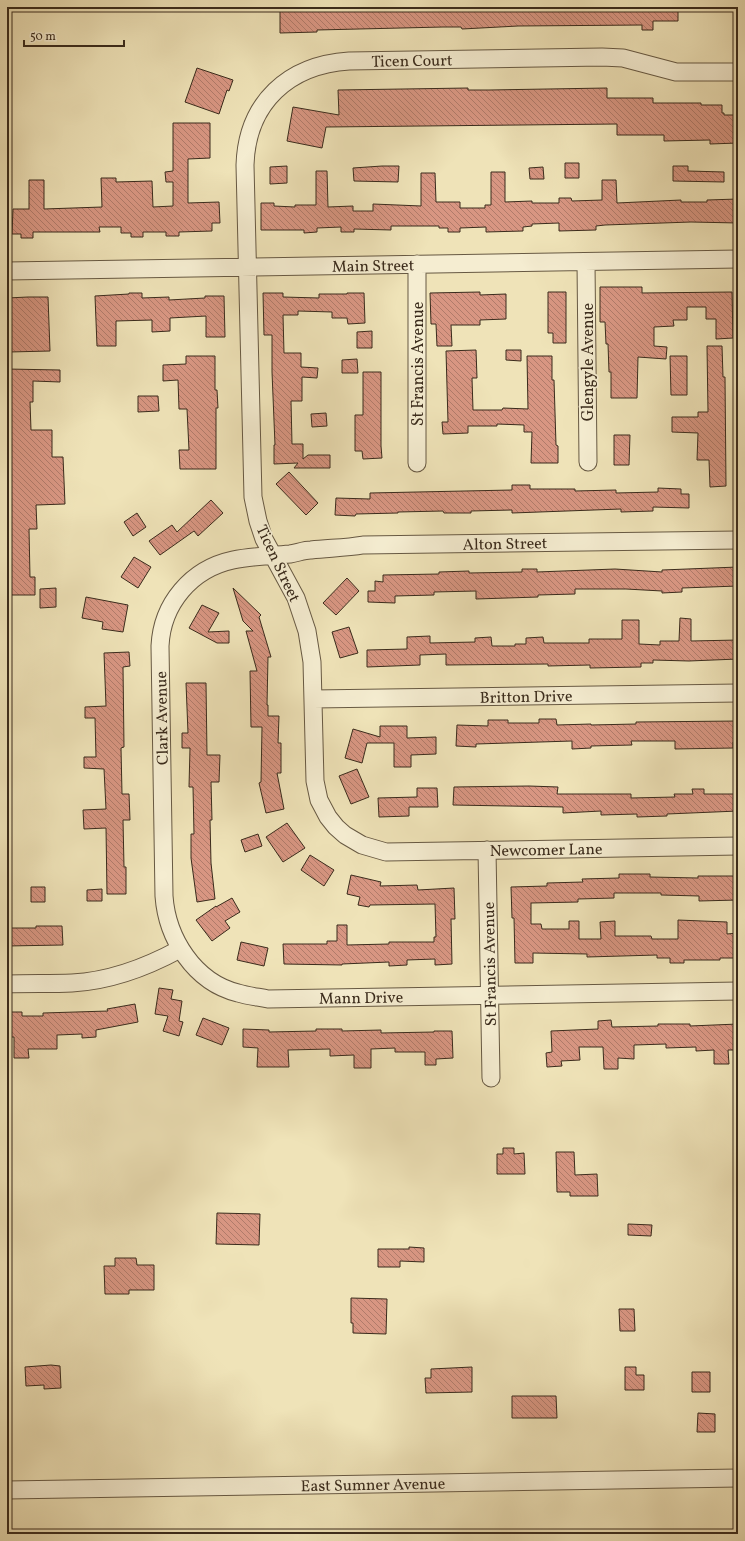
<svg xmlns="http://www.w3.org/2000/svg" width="745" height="1541" font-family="Vollkorn,serif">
<defs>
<pattern id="building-back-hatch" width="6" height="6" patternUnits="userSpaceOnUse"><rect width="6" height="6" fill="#d89682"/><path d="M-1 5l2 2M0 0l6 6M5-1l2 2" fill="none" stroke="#b07b6a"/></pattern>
</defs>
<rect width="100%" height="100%" fill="#efe3b8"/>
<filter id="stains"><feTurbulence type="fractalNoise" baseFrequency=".005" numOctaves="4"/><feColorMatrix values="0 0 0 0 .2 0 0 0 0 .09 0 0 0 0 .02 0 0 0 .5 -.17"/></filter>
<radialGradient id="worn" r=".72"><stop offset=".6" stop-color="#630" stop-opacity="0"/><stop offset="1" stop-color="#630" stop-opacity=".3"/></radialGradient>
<path fill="url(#building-back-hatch)" stroke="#3a2b1c" d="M 280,7 L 678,7 L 678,21 L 653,21 L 653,30 L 642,30 L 642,25 L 518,26 L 462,29 L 461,27 L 443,27 L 317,30 L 317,32 L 280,33 Z
M 197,68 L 233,80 L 229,91 L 227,90 L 219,114 L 185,102 Z
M 468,88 L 468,90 L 489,90 L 607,88 L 607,98 L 653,98 L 653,103 L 701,103 L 701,105 L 722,105 L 722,113 L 724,113 L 724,115 L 738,115 L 738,143 L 710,144 L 710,140 L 664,141 L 664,135 L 617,135 L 617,124 L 326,127 L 322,148 L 287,141 L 293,107 L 339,115 L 338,90 Z
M 173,123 L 210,123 L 210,158 L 188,159 L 188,203 L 219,202 L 220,223 L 212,223 L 212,231 L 179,232 L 179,236 L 166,236 L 166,232 L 143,232 L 143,237 L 131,237 L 131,233 L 121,233 L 121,227 L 99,227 L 100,232 L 33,232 L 33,238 L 21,238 L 21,234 L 12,234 L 13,209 L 29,209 L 29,180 L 44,180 L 44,209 L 102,207 L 101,178 L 116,178 L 116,182 L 152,181 L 153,207 L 173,206 L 173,182 L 166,182 L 165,172 L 173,171 Z
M 565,163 L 579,163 L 579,178 L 565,178 Z
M 287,166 L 287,183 L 270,184 L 270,167 Z
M 382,166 L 399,166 L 398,182 L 354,181 L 353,168 Z
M 673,166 L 688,166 L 688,171 L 724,172 L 724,182 L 673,181 Z
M 543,167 L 544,179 L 530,179 L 529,168 Z
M 316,171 L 327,171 L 328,207 L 353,206 L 353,211 L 373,211 L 373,204 L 421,206 L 421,173 L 435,173 L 436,202 L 460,202 L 460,208 L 485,208 L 485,205 L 491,205 L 491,172 L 505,172 L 505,202 L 532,201 L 532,203 L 559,203 L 559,198 L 571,198 L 572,201 L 602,200 L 602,180 L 616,180 L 617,203 L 681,200 L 681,202 L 707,202 L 707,200 L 738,199 L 738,223 L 691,222 L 605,225 L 596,226 L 596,230 L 559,231 L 559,223 L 532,224 L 532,226 L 523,227 L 523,231 L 486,232 L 486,227 L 460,228 L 460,232 L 448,232 L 448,228 L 439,228 L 439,226 L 391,226 L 391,230 L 354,229 L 354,232 L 341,232 L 341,227 L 317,228 L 317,232 L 304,233 L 304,230 L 261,230 L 261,203 L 274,203 L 274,206 L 295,207 L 295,205 L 316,205 Z
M 600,287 L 642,287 L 642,293 L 732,292 L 733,338 L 716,339 L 716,319 L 706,319 L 706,307 L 687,307 L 687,320 L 673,320 L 674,326 L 654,327 L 654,346 L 667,347 L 666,359 L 638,357 L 637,398 L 611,398 L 611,372 L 609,372 L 608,344 L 606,344 L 605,322 L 600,322 Z
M 480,292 L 480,295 L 506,294 L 506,319 L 480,320 L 480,325 L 451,325 L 452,346 L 437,346 L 436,324 L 431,324 L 430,293 Z
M 548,292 L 566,292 L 566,343 L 553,343 L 553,333 L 548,333 Z
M 129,293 L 142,293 L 142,298 L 169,297 L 169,300 L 205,298 L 205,296 L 224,296 L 225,337 L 206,337 L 206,316 L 170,318 L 170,331 L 152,332 L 152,320 L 116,321 L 116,346 L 97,346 L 95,296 L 129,294 Z
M 263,293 L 283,293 L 283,297 L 319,298 L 319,294 L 347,294 L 347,293 L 364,293 L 365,323 L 348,324 L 347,318 L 332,318 L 332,312 L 298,311 L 298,315 L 283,315 L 284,353 L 301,353 L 301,367 L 318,368 L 317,378 L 302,377 L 302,401 L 291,401 L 292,444 L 303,444 L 303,459 L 308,455 L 330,455 L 330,468 L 294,468 L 298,463 L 274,464 L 274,445 L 275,445 L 272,372 L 272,335 L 264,335 Z
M 28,297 L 48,297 L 50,351 L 9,352 L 7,298 Z
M 372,331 L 372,348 L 357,348 L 357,332 Z
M 707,346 L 722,346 L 723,377 L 725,377 L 726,486 L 710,487 L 709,460 L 697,460 L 698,433 L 672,432 L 672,417 L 698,417 L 698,412 L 708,412 Z
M 476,350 L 477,378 L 472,378 L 473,410 L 502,410 L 503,408 L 528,409 L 527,356 L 552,356 L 552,380 L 554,380 L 556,445 L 558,446 L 558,463 L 531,463 L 532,432 L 524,432 L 524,425 L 497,424 L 497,426 L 468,426 L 468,433 L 443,434 L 442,422 L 448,422 L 446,351 Z
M 506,350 L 521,350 L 521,361 L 506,360 Z
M 186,356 L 215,356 L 215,390 L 217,390 L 218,408 L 216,408 L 216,469 L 180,469 L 179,450 L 189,450 L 187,409 L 179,409 L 178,380 L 163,381 L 163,365 L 186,364 Z
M 670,356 L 687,356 L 687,395 L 671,395 Z
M 357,359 L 358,373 L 342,373 L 342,360 Z
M 7,369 L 60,370 L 60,382 L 33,381 L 33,402 L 30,402 L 31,430 L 52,430 L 52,457 L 63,457 L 65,504 L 36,505 L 37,529 L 29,529 L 30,577 L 35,577 L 35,595 L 8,595 L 7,556 L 10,556 L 9,529 L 7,529 Z
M 363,372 L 381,372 L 381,446 L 382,458 L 363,459 L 362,451 L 355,451 L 355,415 L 363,415 Z
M 138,396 L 158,396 L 159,411 L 138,412 Z
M 326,413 L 327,426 L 312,427 L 311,414 Z
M 614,435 L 630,435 L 629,465 L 614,465 Z
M 289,472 L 318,503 L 306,515 L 276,484 Z
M 512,485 L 530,485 L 530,489 L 575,489 L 575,491 L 616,490 L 616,493 L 658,492 L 658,488 L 681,489 L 681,494 L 689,494 L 689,508 L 653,507 L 653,511 L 621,512 L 621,509 L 512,513 L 512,510 L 471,511 L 471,513 L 444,513 L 443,511 L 398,512 L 398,513 L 356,514 L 355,516 L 335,515 L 336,498 L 370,499 L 370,493 L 512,490 Z
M 211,500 L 223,513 L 198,536 L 194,531 L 160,555 L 149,541 L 172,525 L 177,532 Z
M 137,513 L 146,527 L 133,536 L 124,522 Z
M 134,557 L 151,567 L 138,588 L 121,577 Z
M 738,567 L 738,586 L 682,588 L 682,592 L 662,593 L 662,591 L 626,589 L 575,589 L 575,594 L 538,595 L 538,597 L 476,599 L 476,591 L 434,592 L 434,595 L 395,596 L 395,603 L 368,602 L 368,591 L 375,591 L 375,581 L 383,582 L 383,575 L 439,574 L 439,572 L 469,571 L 469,573 L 522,572 L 522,569 L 537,569 L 537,572 L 615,569 L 662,572 L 662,570 Z
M 347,578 L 359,591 L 336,615 L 323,603 Z
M 56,588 L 56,607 L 40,608 L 40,589 Z
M 233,588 L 261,615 L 259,617 L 271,657 L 268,657 L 267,705 L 268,705 L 268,716 L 279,716 L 278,743 L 281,743 L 281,773 L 277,773 L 284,809 L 266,813 L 259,783 L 261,782 L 262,727 L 251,727 L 250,671 L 257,671 L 246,631 L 253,631 L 243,621 Z
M 86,597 L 128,605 L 123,632 L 102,629 L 103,622 L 82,618 Z
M 202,605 L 219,613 L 208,632 L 229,631 L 229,643 L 217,643 L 189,628 Z
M 680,618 L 691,619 L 691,641 L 738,640 L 738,659 L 689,661 L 653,660 L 653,663 L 641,663 L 641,667 L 590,668 L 590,665 L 548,666 L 548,664 L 446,665 L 446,654 L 420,655 L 420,665 L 367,667 L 367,650 L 407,649 L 407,637 L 430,636 L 430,643 L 475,642 L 475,638 L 491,637 L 492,646 L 515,646 L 515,644 L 526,644 L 526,638 L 543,637 L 544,643 L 589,643 L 589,639 L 622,639 L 622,620 L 639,620 L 639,644 L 660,645 L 660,641 L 679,641 Z
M 349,627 L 358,653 L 340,658 L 332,632 Z
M 129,652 L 130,666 L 123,667 L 124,747 L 121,748 L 122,794 L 129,794 L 130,820 L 123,820 L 124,867 L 126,867 L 126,894 L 107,894 L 106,828 L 84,829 L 83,810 L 106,809 L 104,769 L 84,768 L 84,757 L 96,757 L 95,718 L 85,718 L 85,707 L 106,706 L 104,653 Z
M 186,683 L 206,683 L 207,755 L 220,755 L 219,782 L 211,782 L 212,820 L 210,820 L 211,863 L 215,899 L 197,902 L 191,858 L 191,834 L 194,834 L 193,787 L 189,787 L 190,748 L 182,748 L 182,733 L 188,733 Z
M 539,719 L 556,719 L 557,725 L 591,724 L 591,725 L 636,724 L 636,722 L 738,721 L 738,742 L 733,742 L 733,748 L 675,749 L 675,741 L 631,741 L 632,745 L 591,746 L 591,748 L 572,749 L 572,741 L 476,744 L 476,747 L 456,746 L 457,725 L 488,726 L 488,720 L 508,720 L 508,723 L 539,723 Z
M 380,726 L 407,726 L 407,738 L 436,737 L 436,754 L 411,755 L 411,767 L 394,767 L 394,743 L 367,743 L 362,763 L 345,758 L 353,729 L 380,737 Z
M 357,769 L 369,797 L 351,804 L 339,776 Z
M 529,786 L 558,787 L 557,794 L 631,794 L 631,798 L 675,797 L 674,794 L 693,794 L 692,789 L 704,789 L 704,794 L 738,794 L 738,811 L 667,814 L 667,816 L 637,817 L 637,814 L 601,815 L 601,811 L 563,813 L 563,807 L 453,805 L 454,787 Z
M 417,788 L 437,788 L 438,807 L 409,807 L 409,816 L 379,817 L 378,798 L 417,797 Z
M 287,823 L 305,848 L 283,862 L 266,837 Z
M 258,834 L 262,846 L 245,852 L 241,840 Z
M 310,855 L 334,870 L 324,886 L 301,870 Z
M 619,874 L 650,874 L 650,877 L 698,878 L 698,876 L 738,876 L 738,900 L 699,901 L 699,896 L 661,895 L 661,893 L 614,893 L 614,898 L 578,899 L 578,902 L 531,903 L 531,924 L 541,924 L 542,929 L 569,929 L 569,921 L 579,921 L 579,939 L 601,939 L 600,922 L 615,921 L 615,936 L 651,936 L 652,939 L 678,939 L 678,920 L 727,922 L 727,934 L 738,933 L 738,958 L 720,958 L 720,960 L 684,960 L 684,963 L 670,963 L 670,958 L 657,958 L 657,955 L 587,957 L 587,954 L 533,953 L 533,963 L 515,963 L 514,918 L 512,918 L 511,887 L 547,886 L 547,883 L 583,882 L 582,879 L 619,878 Z
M 351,875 L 381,882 L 380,886 L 417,885 L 418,890 L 454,888 L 455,919 L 451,919 L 452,964 L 435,965 L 435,959 L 407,960 L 407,965 L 389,966 L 389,962 L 342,964 L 342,965 L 284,964 L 283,944 L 327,944 L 327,941 L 337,941 L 337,925 L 347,925 L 347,945 L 389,944 L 389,942 L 434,942 L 434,937 L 436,937 L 435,904 L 370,905 L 369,907 L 358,905 L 360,897 L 347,894 Z
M 31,887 L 45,887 L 45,902 L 31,902 Z
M 102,889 L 102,901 L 87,901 L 87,890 Z
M 232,898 L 240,912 L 225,921 L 230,928 L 212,941 L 196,920 L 216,906 L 216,907 Z
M 36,926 L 62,926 L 63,945 L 7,946 L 7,928 L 36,928 Z
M 241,942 L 268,948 L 264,966 L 237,960 Z
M 159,988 L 173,990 L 171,999 L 182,1001 L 179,1021 L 183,1022 L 179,1036 L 163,1031 L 168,1016 L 155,1014 Z
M 135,1004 L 138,1022 L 96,1030 L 96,1037 L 82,1038 L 82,1034 L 57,1035 L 57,1049 L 28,1049 L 29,1058 L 14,1058 L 14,1037 L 7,1037 L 7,1019 L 9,1019 L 9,1012 L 22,1012 L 22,1016 L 43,1016 L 43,1013 L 108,1011 L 107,1009 Z
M 203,1018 L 229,1028 L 222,1045 L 196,1035 Z
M 611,1020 L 612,1027 L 658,1026 L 658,1024 L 690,1024 L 690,1026 L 738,1024 L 738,1050 L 728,1050 L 729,1064 L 714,1064 L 714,1050 L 696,1051 L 696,1047 L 666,1048 L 666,1044 L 634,1045 L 634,1059 L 618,1058 L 618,1069 L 604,1069 L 603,1047 L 579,1047 L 580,1060 L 561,1061 L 562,1066 L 547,1067 L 546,1053 L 552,1052 L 551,1031 L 598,1029 L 598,1021 Z
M 243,1029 L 269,1030 L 269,1032 L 316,1031 L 316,1029 L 342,1029 L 342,1031 L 381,1030 L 381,1033 L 434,1032 L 434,1031 L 452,1031 L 453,1058 L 436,1059 L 436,1065 L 425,1065 L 425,1052 L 395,1052 L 395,1048 L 371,1049 L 371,1068 L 354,1068 L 354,1055 L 330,1056 L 330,1049 L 288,1050 L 289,1067 L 257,1067 L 258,1048 L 243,1047 Z
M 503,1148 L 514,1148 L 514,1154 L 524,1153 L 525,1174 L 497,1174 L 497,1154 L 503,1154 Z
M 556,1152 L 574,1152 L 575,1175 L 597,1174 L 598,1196 L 570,1196 L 570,1192 L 557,1192 Z
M 217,1213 L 260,1214 L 259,1245 L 216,1244 Z
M 628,1224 L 652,1225 L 651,1236 L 628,1235 Z
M 409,1247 L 424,1248 L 424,1262 L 400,1261 L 400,1267 L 378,1267 L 378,1249 L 409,1249 Z
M 115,1258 L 136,1258 L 137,1265 L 154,1265 L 154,1290 L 129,1290 L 129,1294 L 105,1294 L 104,1266 L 115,1266 Z
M 351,1298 L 387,1299 L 386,1334 L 353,1333 L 353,1323 L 351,1323 Z
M 619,1309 L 634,1309 L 635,1331 L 620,1331 Z
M 51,1365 L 60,1366 L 61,1388 L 44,1389 L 44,1385 L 26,1386 L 25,1367 Z
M 472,1367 L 472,1392 L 426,1393 L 425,1378 L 431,1378 L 431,1369 Z
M 625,1367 L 636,1367 L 636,1375 L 644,1375 L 644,1390 L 625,1390 Z
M 692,1372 L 710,1372 L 710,1392 L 692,1392 Z
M 512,1396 L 556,1396 L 557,1418 L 512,1418 Z
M 698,1413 L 715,1414 L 715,1432 L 697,1432 Z"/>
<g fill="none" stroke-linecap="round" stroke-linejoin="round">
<g stroke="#675943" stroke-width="19">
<path id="minor" d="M 738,72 L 676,72 L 623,58 L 602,57 L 349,61 C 289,65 247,102 245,165 L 253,497 L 258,521 L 264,539 L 296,598 L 307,631 L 312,662 L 315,781 L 319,800 L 328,817 L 336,827 L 345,835 L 362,845 L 386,852 L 738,846
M 586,262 L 588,462
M 417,264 L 417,463
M 7,271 L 738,259
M 738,540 L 363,545 C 346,548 329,548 311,550 C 304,550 297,553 290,554 C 271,556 251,556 233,560 C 191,569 162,604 160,646 L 164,896 C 167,938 194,982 238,993 C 248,996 258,997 268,999 L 738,991
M 313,699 L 738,693
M 487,850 L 491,1078
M 7,984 C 29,983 50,984 72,983 C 110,981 147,967 180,949
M 7,1490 L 738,1478"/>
</g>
<use href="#minor" stroke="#f5edd1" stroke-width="17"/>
</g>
<g text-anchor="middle" stroke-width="3.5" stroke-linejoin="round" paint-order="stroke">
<g font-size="16" fill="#3a2b1c" stroke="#f5edd1">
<text transform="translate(412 60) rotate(-1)" y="6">Ticen Court</text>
<text transform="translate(373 265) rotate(-1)" y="6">Main Street</text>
<text transform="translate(587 362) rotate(-90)" y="6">Glengyle Avenue</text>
<text transform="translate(417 364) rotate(-90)" y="6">St Francis Avenue</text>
<text transform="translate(505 543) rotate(-1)" y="6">Alton Street</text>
<text transform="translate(279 563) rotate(65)" y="6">Ticen Street</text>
<text transform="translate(526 696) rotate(-1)" y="6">Britton Drive</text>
<text transform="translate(161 718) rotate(-91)" y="6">Clark Avenue</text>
<text transform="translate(546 849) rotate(-1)" y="6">Newcomer Lane</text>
<text transform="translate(489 964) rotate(-91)" y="6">St Francis Avenue</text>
<text transform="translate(361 997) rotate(-1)" y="6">Mann Drive</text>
<text transform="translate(373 1484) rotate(-1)" y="6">East Sumner Avenue</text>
</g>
</g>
<rect width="745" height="1541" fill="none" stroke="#efe3b8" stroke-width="24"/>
<rect x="8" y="8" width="729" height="1525" fill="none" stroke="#3a2b1c" stroke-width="2"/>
<rect x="12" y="12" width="721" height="1517" fill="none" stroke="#3a2b1c"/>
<path d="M24 40v6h100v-6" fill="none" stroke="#3a2b1c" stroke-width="2"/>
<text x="30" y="40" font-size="12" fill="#3a2b1c" stroke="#f5edd1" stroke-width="3" paint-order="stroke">50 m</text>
<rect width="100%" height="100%" filter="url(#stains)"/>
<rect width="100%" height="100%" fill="url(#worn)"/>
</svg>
